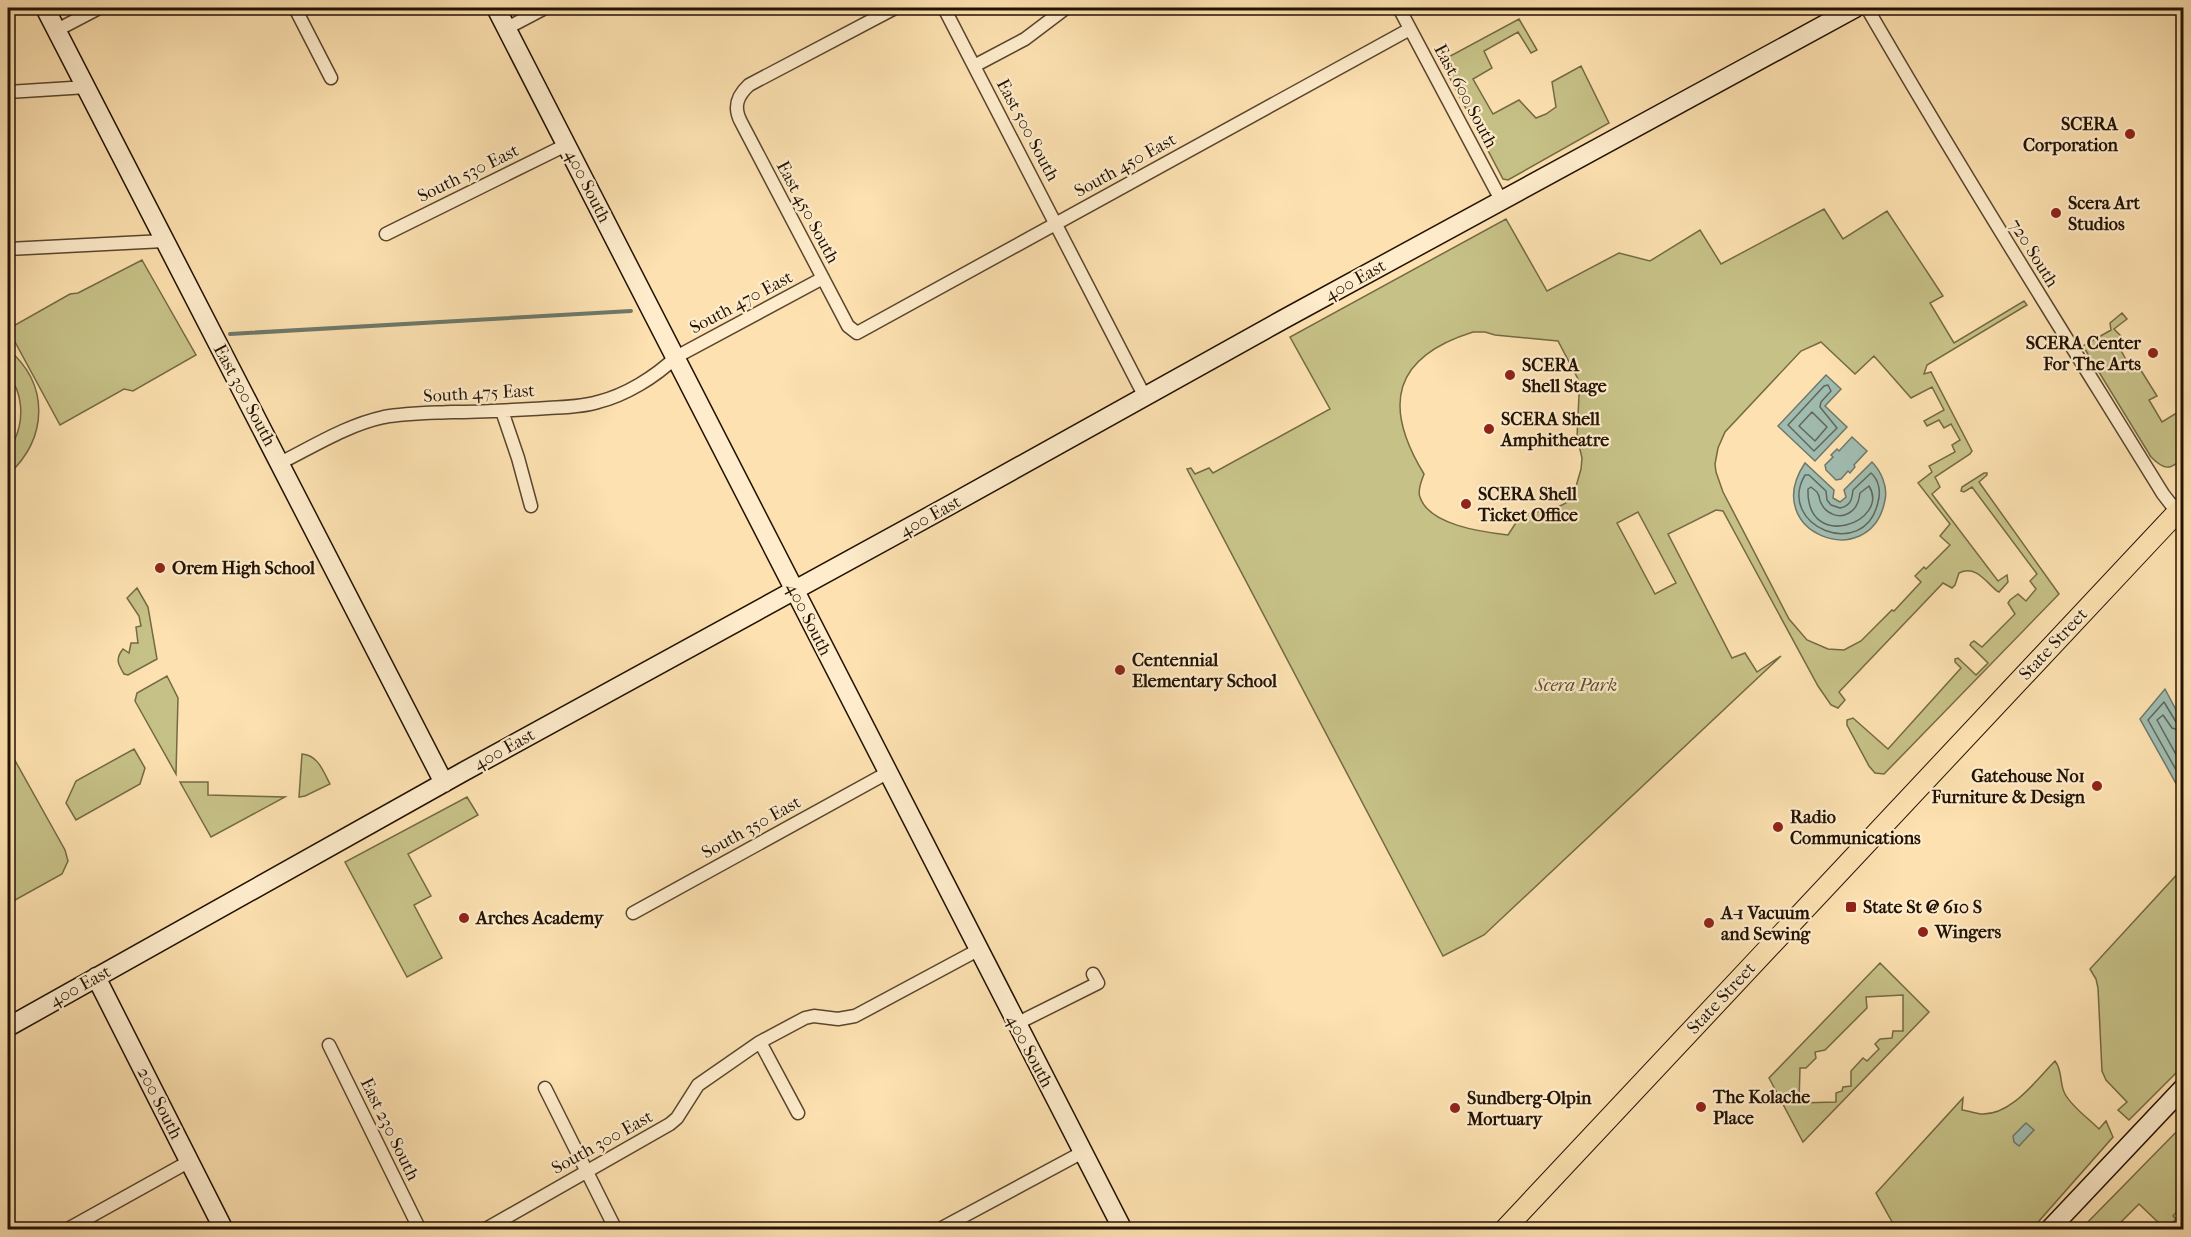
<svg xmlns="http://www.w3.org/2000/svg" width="2191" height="1237" font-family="'IM FELL French Canon',serif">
<rect width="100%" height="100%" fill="#fde1b0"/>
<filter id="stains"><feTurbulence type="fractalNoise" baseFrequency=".00333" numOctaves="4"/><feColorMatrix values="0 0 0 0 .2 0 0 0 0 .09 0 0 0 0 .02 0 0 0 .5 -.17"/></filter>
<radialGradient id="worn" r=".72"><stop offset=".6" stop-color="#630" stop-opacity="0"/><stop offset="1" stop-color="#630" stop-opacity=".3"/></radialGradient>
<path fill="#c6c187" stroke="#746a44" stroke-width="1.5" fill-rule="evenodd" d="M 1519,19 L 1537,50 L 1531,53 L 1518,32 L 1484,51 L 1492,68 L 1473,79 L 1493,114 L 1519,100 L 1536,118 L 1546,114 L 1556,107 L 1552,82 L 1581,66 L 1609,123 L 1508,180 L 1503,179 L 1441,61 Z
M 1824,209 L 1843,239 L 1887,211 L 1943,296 L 1930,303 L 1954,343 L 2024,301 L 2027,305 L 1927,365 L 1924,374 L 1931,372 L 1972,451 L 1970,454 L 1935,477 L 1940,487 L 1932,494 L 1998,581 L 2007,575 L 2008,582 L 1999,592 L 1997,591 C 1985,581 1976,565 1959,573 L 1955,585 L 1952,588 L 1943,583 L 1839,692 L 1845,700 L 1838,708 L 1831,705 L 1818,686 L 1723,511 L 1716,510 L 1668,534 L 1732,658 L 1745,653 L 1757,672 L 1781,656 L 1484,935 L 1443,956 L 1187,469 L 1191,468 L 1195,474 L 1209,468 L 1213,473 L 1330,409 L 1290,337 L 1506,219 L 1547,291 L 1619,253 L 1650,261 L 1700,230 L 1721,264 ZM 1473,332 L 1485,332 L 1495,335 L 1558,341 L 1578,379 L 1579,395 L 1577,437 L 1582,458 L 1581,469 L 1575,490 L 1566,503 L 1556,508 L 1521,515 L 1508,535 C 1482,532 1429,525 1420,497 C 1417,490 1422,480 1424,474 C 1382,405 1393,357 1473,332 ZM 1821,342 L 1855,374 L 1874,356 L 1911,398 L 1932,387 L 1944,410 L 1924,421 L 1927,426 L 1939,420 L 1944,428 L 1951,424 L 1960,440 L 1952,445 L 1955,452 L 1929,466 L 1932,472 L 1918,483 L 1950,524 L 1940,536 L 1950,545 L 1926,569 L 1924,567 L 1915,576 L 1921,582 L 1894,611 L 1892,610 L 1861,641 L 1844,650 L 1828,649 L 1807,640 L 1789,619 L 1723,492 L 1716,472 L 1715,464 L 1718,448 L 1725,432 L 1801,351 ZM 1638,512 L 1676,583 L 1655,594 L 1617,523 Z
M 142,260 L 196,355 L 133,391 L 124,389 L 60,425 L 8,329 L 70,294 L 78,293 Z
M 2122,313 L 2127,319 L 2114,329 L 2122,337 L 2117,343 L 2130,367 L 2137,364 L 2157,396 L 2149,400 L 2162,422 L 2183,409 L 2183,457 C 2171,471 2164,470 2151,457 L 2083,346 L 2111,330 L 2110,323 Z
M 8,349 C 50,385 48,438 8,475 C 7,468 6,458 8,451 C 9,447 13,443 15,439 C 24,419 23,392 8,375 Z
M 1984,473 L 1987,473 L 1987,475 L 1979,482 L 2059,594 L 1886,772 L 1884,774 L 1875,773 L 1869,766 L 1847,725 L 1847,720 L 1853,718 L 1888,749 L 1961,668 L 1955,662 L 1955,659 L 1958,658 L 1976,675 L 1988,663 L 1970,645 L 1971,643 L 1974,641 L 1982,647 L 2015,614 L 2008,603 L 2010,600 L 2018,594 L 2026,601 L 2036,589 L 2030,581 L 2037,574 L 1972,487 L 1964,492 L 1961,491 L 1962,487 Z
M 137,588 L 148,607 L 157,659 L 128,675 L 124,674 C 118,664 115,659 123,649 L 129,653 L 131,643 L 138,643 L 136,627 L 141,626 L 139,616 L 127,598 Z
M 167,676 L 178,698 L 176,774 L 135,701 L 137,693 Z
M 8,748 L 65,850 L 68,861 L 62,874 L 8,904 Z
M 134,749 L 145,768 L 140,784 L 76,820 L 66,803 L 76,781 Z
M 302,754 C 318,755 323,771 330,784 L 305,796 L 299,797 Z
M 180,782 L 208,782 L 208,795 L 285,797 L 211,837 Z
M 467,797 L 478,815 L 408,854 L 431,896 L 414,905 L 442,958 L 407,977 L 345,862 Z
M 2183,868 L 2183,1066 L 2129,1120 L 2118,1110 L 2127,1102 L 2106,1080 L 2102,1071 L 2098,988 L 2096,979 L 2090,969 Z
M 1880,963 L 1929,1012 L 1803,1142 L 1769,1078 ZM 1903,995 L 1903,1031 L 1893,1031 L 1892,1038 L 1880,1039 L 1875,1044 L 1879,1049 L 1867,1061 L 1863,1058 L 1851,1071 L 1851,1086 L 1843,1087 L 1842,1091 L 1836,1093 L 1836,1102 L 1799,1103 L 1800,1068 L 1806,1068 L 1816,1058 L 1815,1052 L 1825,1050 L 1867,1008 L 1866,997 Z
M 2055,1061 C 2063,1071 2059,1083 2065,1094 C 2072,1107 2088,1118 2099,1129 L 2106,1121 L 2113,1137 L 2032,1229 L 1896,1229 L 1876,1193 L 1963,1098 L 1962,1110 C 1968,1111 1975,1113 1981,1114 C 2011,1116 2036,1080 2055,1061 Z
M 2183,1125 L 2183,1205 L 2173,1216 L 2176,1219 L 2166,1229 L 2159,1229 L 2162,1226 L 2139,1204 L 2114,1229 L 2081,1229 Z"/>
<path fill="#a0bcb0" stroke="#6e786a" stroke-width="1.5" d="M 1826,375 L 1841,389 L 1825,406 L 1847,427 L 1815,461 L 1778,426 Z
M 1852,437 L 1867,451 L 1854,465 L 1855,467 L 1850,473 L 1848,471 L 1841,479 L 1836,480 L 1826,470 L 1825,465 L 1833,457 L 1831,455 L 1837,449 L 1839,451 Z
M 1872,462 C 1881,471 1888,487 1885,500 C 1871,575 1758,533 1805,463 L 1834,490 L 1833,498 L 1840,502 L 1846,497 L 1844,490 Z
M 2165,689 L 2183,723 L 2183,796 L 2140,719 Z
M 2026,1123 L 2034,1130 L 2019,1146 L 2014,1142 L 2013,1136 Z"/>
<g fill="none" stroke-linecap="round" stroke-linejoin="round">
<path stroke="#616759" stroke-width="1.5" d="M 1828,385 L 1831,391 L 1821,402 L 1820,407 L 1837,428 L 1814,451 L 1788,425 L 1824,386 Z
M 1812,412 L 1827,427 L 1815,441 L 1799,426 Z
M 1871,473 C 1879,480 1881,492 1878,502 C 1865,563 1775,526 1805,475 L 1809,475 L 1826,491 L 1827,500 L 1831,505 L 1840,508 C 1851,506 1852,499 1853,490 Z
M 1869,486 C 1891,522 1806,553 1808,489 L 1811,487 C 1812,488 1818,492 1818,494 C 1820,497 1819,500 1821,503 C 1826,514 1839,519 1849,513 C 1857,509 1859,501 1860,493 Z
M 2184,724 L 2176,722 L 2164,702 L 2148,720 L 2184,784
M 2184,732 L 2172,728 L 2163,715 L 2157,720 L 2184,769"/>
<path stroke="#6e786a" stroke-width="4" d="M 230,334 L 631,311"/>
<g stroke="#59462e" stroke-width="15">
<path id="street" d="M 295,8 L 331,78
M 895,8 L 749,85 C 737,96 733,107 741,122 L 848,326 L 857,333 L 1410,29
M 944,8 L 1145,397
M 1399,8 L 1501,200
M 1867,8 C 1962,172 2063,332 2163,494 L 2177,512
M 507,28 L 545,8
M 57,30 L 99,8
M 974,66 L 1025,39 L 1066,8
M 8,92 L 87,87
M 386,234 L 566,145
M 8,249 L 164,241
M 502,411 L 518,458 L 531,506
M 280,463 C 314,446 347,425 384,417 C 406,413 430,413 452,412 C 484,412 516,410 548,408 C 564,407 582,407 598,402 C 626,395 655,377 676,357 L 823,278
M 633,913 L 887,773
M 1016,1024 L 1098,983 L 1093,974
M 760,1042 L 798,1113
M 329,1045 L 420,1230
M 545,1088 L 616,1230
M 66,1230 L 190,1161
M 484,1230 L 670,1124 L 677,1118 L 698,1085 L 760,1042 L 805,1018 L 814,1016 L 838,1019 L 855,1016 L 978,950
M 938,1230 L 1083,1152"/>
</g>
<g stroke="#221202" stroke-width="21">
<path id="secondary" d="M 45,8 L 444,783
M 496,8 L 1123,1230
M 96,977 L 224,1230
M 8,1027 L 463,772 L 950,505 L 1284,319 L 1855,8
M 2049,1230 L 2184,1087"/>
</g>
<g stroke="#221202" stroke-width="22">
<path id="primary" d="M 1504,1230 L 2184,505"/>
</g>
<use href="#street" stroke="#feeccc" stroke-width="12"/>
<use href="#secondary" stroke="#feeccc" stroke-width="18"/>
<use href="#primary" stroke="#fde1b0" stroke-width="20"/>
</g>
<g fill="#8f2418" stroke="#feeccc" stroke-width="2">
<circle cx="2130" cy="134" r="6"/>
<circle cx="2056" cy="213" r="6"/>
<circle cx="2153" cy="353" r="6"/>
<circle cx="1510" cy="375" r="6"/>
<circle cx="1489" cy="429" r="6"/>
<circle cx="1466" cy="504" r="6"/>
<circle cx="160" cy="568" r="6"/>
<circle cx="1120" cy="670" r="6"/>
<circle cx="2097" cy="786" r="6"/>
<circle cx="1778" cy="827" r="6"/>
<rect x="1845" y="901" width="12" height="12" rx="3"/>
<circle cx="464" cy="918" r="6"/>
<circle cx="1709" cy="923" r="6"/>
<circle cx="1923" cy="932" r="6"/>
<circle cx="1701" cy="1107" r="6"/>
<circle cx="1455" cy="1108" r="6"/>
</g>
<g text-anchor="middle" stroke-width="4.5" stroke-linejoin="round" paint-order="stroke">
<g font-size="18" fill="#221202" stroke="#feeccc">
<text transform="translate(1466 96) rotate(62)" y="6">East 600 South</text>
<text transform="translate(1028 130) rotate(62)" y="6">East 500 South</text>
<text transform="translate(1125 165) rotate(-29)" y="6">South 450 East</text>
<text transform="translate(468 173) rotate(-26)" y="6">South 530 East</text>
<text transform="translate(588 186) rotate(63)" y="6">400 South</text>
<text transform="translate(808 212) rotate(62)" y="6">East 450 South</text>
<text transform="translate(2034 253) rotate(58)" y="6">720 South</text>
<text transform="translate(1355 280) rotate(-29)" y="6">400 East</text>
<text transform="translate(741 302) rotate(-28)" y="6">South 470 East</text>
<text transform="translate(479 393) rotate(-3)" y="6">South 475 East</text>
<text transform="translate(245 395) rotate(62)" y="6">East 300 South</text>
<text transform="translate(930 516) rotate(-29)" y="6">400 East</text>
<text transform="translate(809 619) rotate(63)" y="6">400 South</text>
<text transform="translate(2053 644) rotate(-47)" y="6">State Street</text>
<text transform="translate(504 749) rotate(-29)" y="6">400 East</text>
<text transform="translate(751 827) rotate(-29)" y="6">South 350 East</text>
<text transform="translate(80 986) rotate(-29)" y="6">400 East</text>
<text transform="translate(1721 998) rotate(-47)" y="6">State Street</text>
<text transform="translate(1030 1051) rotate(62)" y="6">400 South</text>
<text transform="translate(160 1103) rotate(63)" y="6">200 South</text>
<text transform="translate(390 1129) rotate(64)" y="6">East 230 South</text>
<text transform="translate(602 1142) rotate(-29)" y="6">South 300 East</text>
</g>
<g font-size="18" font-weight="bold" fill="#221202" stroke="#feeccc" text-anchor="start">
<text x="2118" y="130" text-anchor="end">SCERA<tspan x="2118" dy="21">Corporation</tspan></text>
<text x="2068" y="209">Scera Art<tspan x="2068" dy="21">Studios</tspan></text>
<text x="2141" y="349" text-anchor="end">SCERA Center<tspan x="2141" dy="21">For The Arts</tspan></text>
<text x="1522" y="371">SCERA<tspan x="1522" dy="21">Shell Stage</tspan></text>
<text x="1501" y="425">SCERA Shell<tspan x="1501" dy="21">Amphitheatre</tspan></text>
<text x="1478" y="500">SCERA Shell<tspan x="1478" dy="21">Ticket Office</tspan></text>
<text x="172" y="574">Orem High School</text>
<text x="1132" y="666">Centennial<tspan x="1132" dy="21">Elementary School</tspan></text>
<text x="2085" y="782" text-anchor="end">Gatehouse No1<tspan x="2085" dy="21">Furniture &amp; Design</tspan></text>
<text x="1790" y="823">Radio<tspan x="1790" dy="21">Communications</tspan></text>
<text x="1863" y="913">State St @ 610 S</text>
<text x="1721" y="919">A-1 Vacuum<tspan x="1721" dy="21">and Sewing</tspan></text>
<text x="476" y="924">Arches Academy</text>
<text x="1935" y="938">Wingers</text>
<text x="1713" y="1103">The Kolache<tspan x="1713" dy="21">Place</tspan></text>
<text x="1467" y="1104">Sundberg-Olpin<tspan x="1467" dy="21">Mortuary</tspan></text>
</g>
<g font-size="18" font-style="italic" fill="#5b4f31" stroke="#feeccc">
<text x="1576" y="691">Scera Park</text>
</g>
</g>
<rect width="2191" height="1237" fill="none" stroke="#fde1b0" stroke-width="30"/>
<rect x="9" y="9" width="2173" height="1219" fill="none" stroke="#221202" stroke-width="3"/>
<rect x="15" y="15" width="2161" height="1207" fill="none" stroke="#221202" stroke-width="1.5"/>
<rect width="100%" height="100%" filter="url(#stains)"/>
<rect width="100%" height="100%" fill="url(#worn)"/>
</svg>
